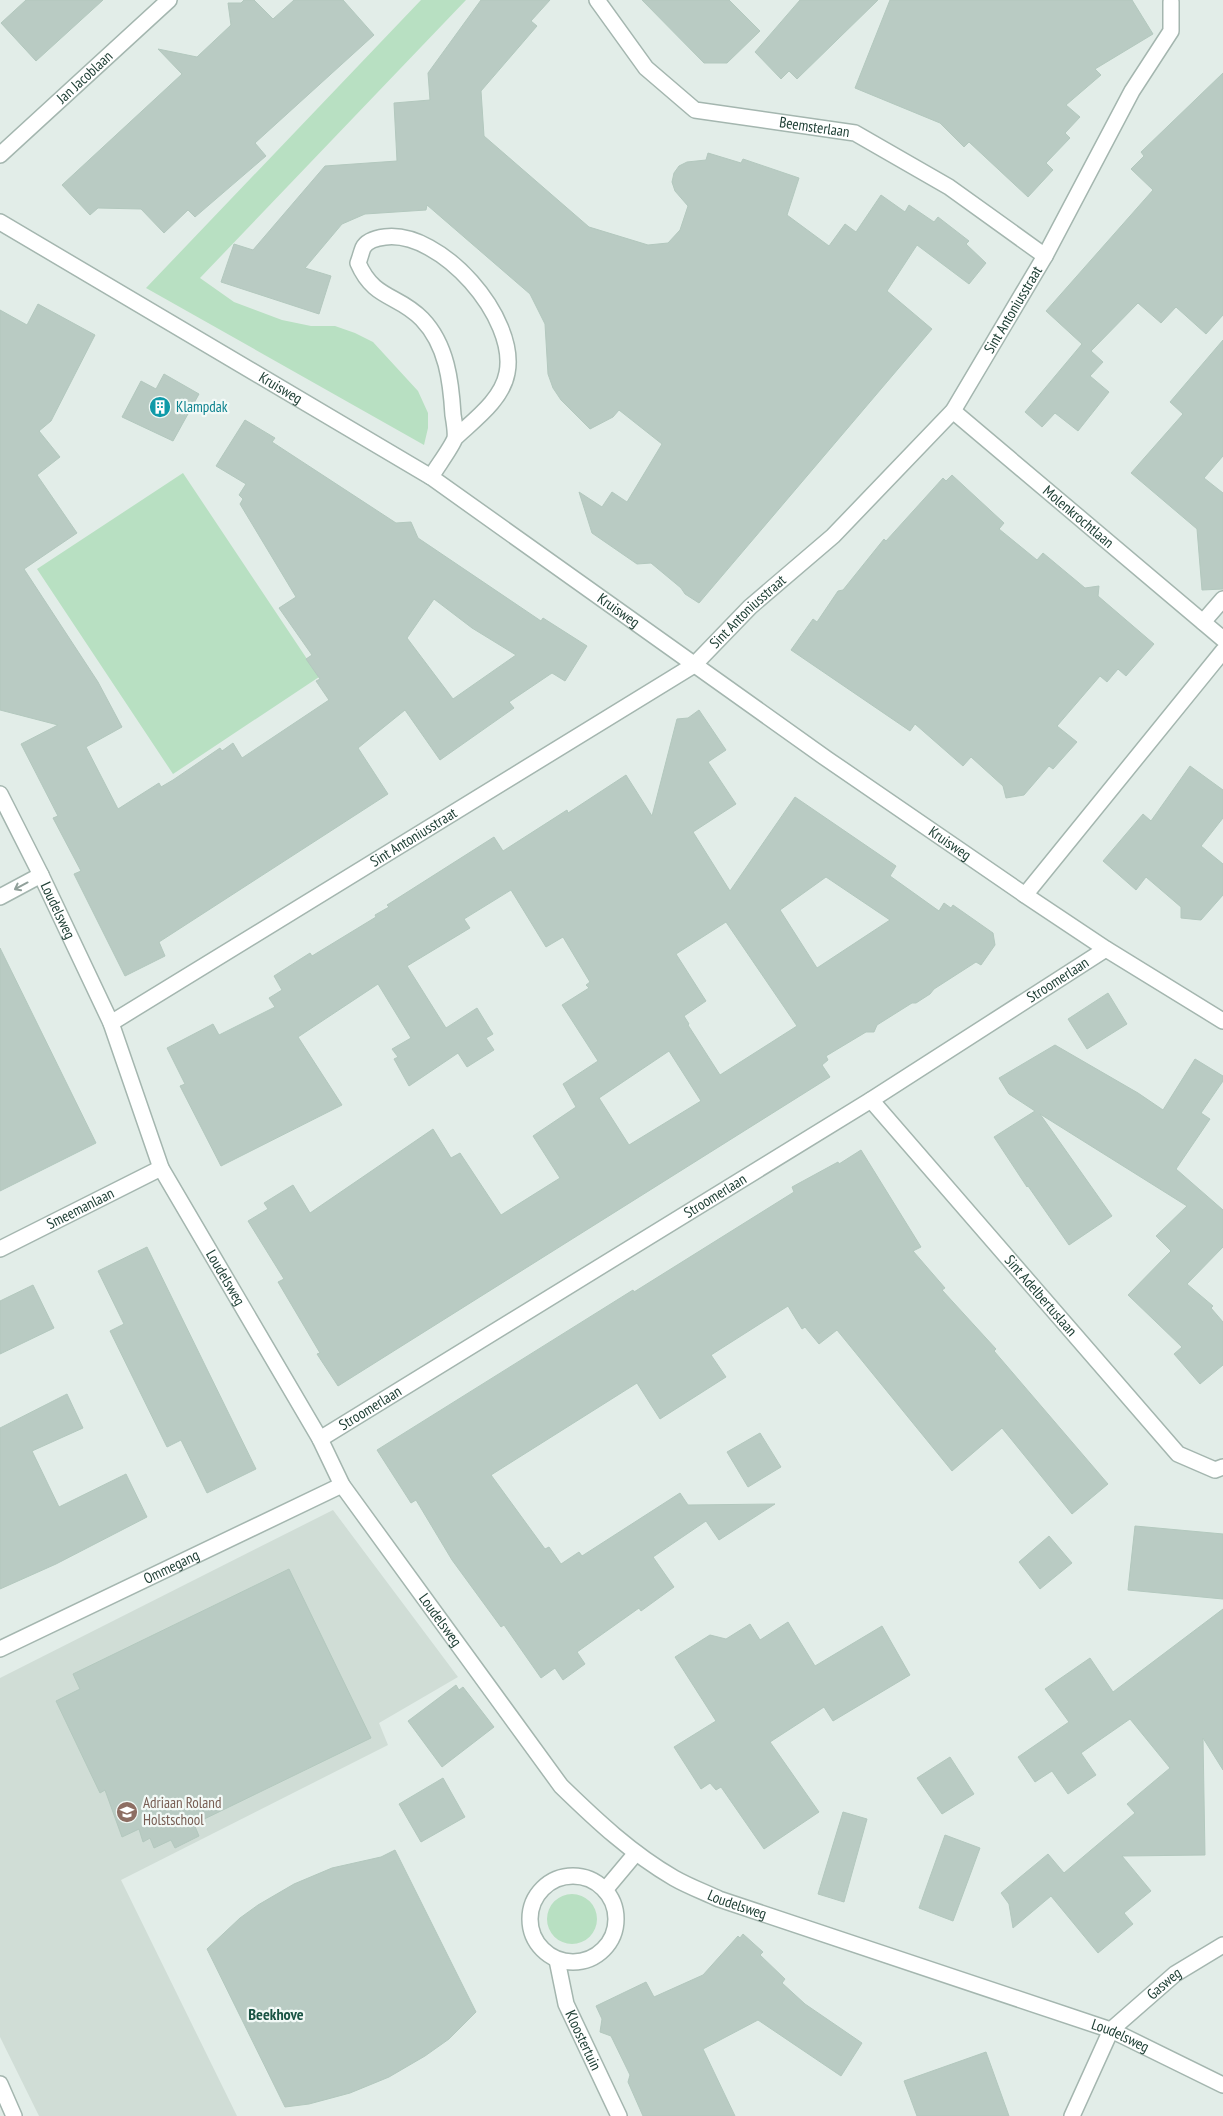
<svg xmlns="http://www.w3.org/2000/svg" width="1223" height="2116" font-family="'PT Sans Narrow',sans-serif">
<rect width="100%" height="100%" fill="#e2ede8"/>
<path fill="#d0ddd6" d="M 333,1510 L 458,1677 L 379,1723 L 388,1745 L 121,1880 L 237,2116 L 39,2116 L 0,2037 L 0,1678 Z"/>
<path fill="#b8e0c2" d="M 421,0 L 466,0 L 200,278 L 234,302 L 282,320 L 311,326 L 335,326 L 355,333 L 373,342 L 418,391 L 428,413 L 428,428 L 424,445 L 146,288 Z
M 183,473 L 319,677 L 173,774 L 37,569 Z
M547 1919a25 25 0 1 1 50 0a25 25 0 1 1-50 0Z"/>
<path fill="#b9cbc3" stroke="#b3c8be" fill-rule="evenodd" d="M 26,0 L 103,0 L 36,61 L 1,23 Z
M 244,0 L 254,0 L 273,19 L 294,0 L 343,0 L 374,35 L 255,143 L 266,156 L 195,217 L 188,210 L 164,233 L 141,209 L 98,208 L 90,215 L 62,185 L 182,74 L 158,49 L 197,57 L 231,25 L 228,3 L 241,3 Z
M 481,0 L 550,0 L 531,21 L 537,26 L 481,91 L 484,136 L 589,227 L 648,245 L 668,243 L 680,230 L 688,206 L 675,191 L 672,182 L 674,173 L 679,166 L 687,162 L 706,160 L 708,153 L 741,163 L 743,159 L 799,178 L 787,215 L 829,246 L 845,224 L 856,232 L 881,195 L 905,212 L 909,205 L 934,222 L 938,217 L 969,241 L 966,244 L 986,263 L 969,284 L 917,245 L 887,291 L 932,329 L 699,603 L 685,594 L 681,588 L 651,563 L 637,564 L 592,533 L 579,492 L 602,507 L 612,492 L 627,502 L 662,444 L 619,410 L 613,417 L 590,429 L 561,400 L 553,388 L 548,374 L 545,324 L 530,294 L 427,205 L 426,210 L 365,214 L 342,224 L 305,268 L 331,276 L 319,314 L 221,282 L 234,244 L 253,250 L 325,166 L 397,161 L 394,103 L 430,100 L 428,73 Z
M 642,0 L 729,0 L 760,31 L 727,63 L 704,63 Z
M 800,0 L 878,0 L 797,79 L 789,71 L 781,79 L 755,52 Z
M 890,0 L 1132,0 L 1153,34 L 1095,69 L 1101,75 L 1066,105 L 1080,117 L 1065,133 L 1070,138 L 1046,163 L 1053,170 L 1028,197 L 969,142 L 964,147 L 940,123 L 855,88 Z
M 1223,73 L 1223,315 L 1206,334 L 1176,307 L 1161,323 L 1138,303 L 1091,351 L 1103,362 L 1090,376 L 1109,392 L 1078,431 L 1055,413 L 1042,427 L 1025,412 L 1082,344 L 1046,311 L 1153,190 L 1131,169 L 1144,156 L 1141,152 Z
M 38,304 L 95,335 L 51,421 L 39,431 L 60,457 L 37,475 L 77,533 L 24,569 L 98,682 L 122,727 L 86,747 L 118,809 L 159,783 L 161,787 L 173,780 L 220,748 L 222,751 L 233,743 L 242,758 L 329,700 L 316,681 L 320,679 L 306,659 L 312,655 L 279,608 L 296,597 L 240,504 L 243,499 L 239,495 L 246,484 L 216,466 L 245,420 L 275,438 L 272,442 L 396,523 L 411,522 L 418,538 L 541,621 L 543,618 L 587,646 L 565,681 L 552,673 L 509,702 L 514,708 L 440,760 L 405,710 L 358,748 L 388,794 L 159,942 L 165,956 L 125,976 L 74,874 L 81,871 L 53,818 L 58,816 L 21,744 L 58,725 L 0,710 L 0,310 L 27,325 ZM 434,599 L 472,628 L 516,655 L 453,699 L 407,638 Z
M 1223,340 L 1223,456 L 1204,478 L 1223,493 L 1223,589 L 1202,590 L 1197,529 L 1131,473 L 1183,414 L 1170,402 Z
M 164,374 L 199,394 L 173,441 L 122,417 L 141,381 L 156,389 Z
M 952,475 L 1004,523 L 999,529 L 1037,560 L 1043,553 L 1085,588 L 1099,586 L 1098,596 L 1154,644 L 1126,676 L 1118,669 L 1107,682 L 1100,676 L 1057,726 L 1077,742 L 1053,769 L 1049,766 L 1024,795 L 1006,798 L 1003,786 L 971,757 L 963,766 L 915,724 L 910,731 L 791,650 L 813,619 L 817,622 L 838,591 L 843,590 L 884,539 L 886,541 L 943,478 L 946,481 Z
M 699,710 L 726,750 L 708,762 L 736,804 L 693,832 L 730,891 L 795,797 L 896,866 L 890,876 L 939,911 L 944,903 L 951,908 L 953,905 L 993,933 L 995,945 L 981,965 L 976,962 L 934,989 L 930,994 L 916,1003 L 912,1003 L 877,1025 L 874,1032 L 866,1032 L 826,1056 L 828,1060 L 822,1065 L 830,1077 L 338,1386 L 317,1354 L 320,1353 L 278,1282 L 284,1279 L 248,1221 L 268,1209 L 264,1203 L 293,1185 L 310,1213 L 433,1129 L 451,1158 L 460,1153 L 501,1215 L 560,1178 L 533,1136 L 576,1107 L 563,1084 L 598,1061 L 562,1005 L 589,988 L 586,985 L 590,982 L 563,937 L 546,947 L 511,890 L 464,919 L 470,928 L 407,966 L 446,1028 L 477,1008 L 493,1034 L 486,1038 L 494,1050 L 467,1067 L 458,1053 L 409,1086 L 394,1059 L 398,1057 L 392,1049 L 411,1038 L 378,984 L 298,1037 L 342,1105 L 221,1166 L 180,1086 L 185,1084 L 167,1048 L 213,1024 L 219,1035 L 275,1007 L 269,998 L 282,990 L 274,976 L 310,953 L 312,956 L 376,917 L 375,915 L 389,907 L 387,905 L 494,837 L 503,851 L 567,810 L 568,813 L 626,775 L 652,816 L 677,719 L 688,718 ZM 826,877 L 890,920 L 817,968 L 780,910 ZM 726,922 L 797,1026 L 720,1075 L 688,1025 L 689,1024 L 684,1016 L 706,1001 L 676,954 ZM 669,1051 L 701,1101 L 629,1145 L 599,1098 Z
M 1190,766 L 1223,790 L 1223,818 L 1201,846 L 1223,864 L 1223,895 L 1201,920 L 1181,918 L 1181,907 L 1146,877 L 1136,890 L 1103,861 L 1143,814 L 1151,821 Z
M 0,948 L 96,1143 L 0,1191 Z
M 1108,993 L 1127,1024 L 1087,1049 L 1068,1019 Z
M 1055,1045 L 1138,1093 L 1163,1110 L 1195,1059 L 1223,1076 L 1223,1081 L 1201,1113 L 1210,1119 L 1176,1169 L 1223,1210 L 1223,1247 L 1187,1284 L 1213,1306 L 1211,1308 L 1223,1322 L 1223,1365 L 1200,1384 L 1174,1354 L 1182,1347 L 1128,1295 L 1171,1251 L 1156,1236 L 1187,1206 L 1040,1114 L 1112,1216 L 1069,1245 L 1028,1186 L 1027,1187 L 994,1137 L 1035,1111 L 1009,1094 L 999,1078 Z
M 861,1150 L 921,1247 L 913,1251 L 945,1288 L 942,1290 L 996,1349 L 994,1351 L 1108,1484 L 1072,1514 L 1002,1428 L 952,1471 L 837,1330 L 819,1344 L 805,1327 L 802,1329 L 788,1306 L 711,1355 L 726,1377 L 660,1419 L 637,1383 L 491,1475 L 545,1549 L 549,1547 L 561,1564 L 579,1552 L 582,1556 L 680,1493 L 688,1505 L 775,1504 L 719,1540 L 706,1521 L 653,1557 L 674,1587 L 641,1611 L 639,1608 L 577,1652 L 585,1664 L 563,1680 L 555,1668 L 541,1678 L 504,1625 L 501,1627 L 452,1560 L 416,1500 L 411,1503 L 377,1450 L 633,1290 L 634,1292 L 794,1192 L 792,1187 L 838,1162 L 839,1164 Z
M 147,1247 L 256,1469 L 207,1493 L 181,1440 L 167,1447 L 110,1331 L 124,1324 L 98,1271 Z
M 33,1285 L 54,1328 L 0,1354 L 0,1301 Z
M 67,1394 L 83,1428 L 32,1451 L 59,1507 L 126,1474 L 147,1517 L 56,1564 L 0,1589 L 0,1428 Z
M 760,1433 L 781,1467 L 748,1487 L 727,1452 Z
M 1135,1526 L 1223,1534 L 1223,1599 L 1128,1590 Z
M 1049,1536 L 1072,1563 L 1040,1589 L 1019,1562 Z
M 289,1569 L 371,1738 L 194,1824 L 199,1836 L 175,1848 L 171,1840 L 154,1848 L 150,1838 L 143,1842 L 139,1829 L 122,1837 L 105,1790 L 100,1793 L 56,1701 L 80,1689 L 73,1674 Z
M 1223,1609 L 1223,1770 L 1203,1738 L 1205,1855 L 1122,1856 L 1151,1891 L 1124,1913 L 1133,1924 L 1098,1953 L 1051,1896 L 1013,1928 L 1009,1904 L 1001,1893 L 1048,1854 L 1064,1873 L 1135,1813 L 1127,1804 L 1170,1768 L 1130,1719 L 1081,1753 L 1096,1775 L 1068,1794 L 1052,1771 L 1035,1782 L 1018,1757 L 1069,1722 L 1045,1689 L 1090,1658 L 1113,1692 Z
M 788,1622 L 815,1666 L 882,1626 L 910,1675 L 833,1721 L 824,1707 L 770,1742 L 819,1812 L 764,1849 L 721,1787 L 716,1790 L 710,1783 L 701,1789 L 674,1747 L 716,1721 L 675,1657 L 710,1635 L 726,1639 L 750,1624 L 760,1640 Z
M 456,1685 L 459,1690 L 463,1687 L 494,1727 L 442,1767 L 408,1721 Z
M 950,1757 L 974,1794 L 942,1814 L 917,1778 Z
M 443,1778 L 465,1817 L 421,1842 L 399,1804 Z
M 843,1812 L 867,1819 L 844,1902 L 818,1894 Z
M 945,1835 L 980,1848 L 953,1921 L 919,1908 Z
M 395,1850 L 476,2012 L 449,2039 L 425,2056 L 389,2077 L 350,2093 L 309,2104 L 285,2107 L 207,1949 L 240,1918 L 258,1905 L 294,1884 L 332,1868 L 381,1857 Z
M 743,1934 L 763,1952 L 760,1955 L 785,1979 L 782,1983 L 805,2004 L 862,2043 L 841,2076 L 758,2020 L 703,2049 L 735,2116 L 643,2116 L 628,2082 L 630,2075 L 611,2036 L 600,2032 L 602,2019 L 596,2006 L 646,1982 L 654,1997 L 703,1975 L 738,1936 L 740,1938 Z
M 986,2052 L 1009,2116 L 917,2116 L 904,2081 Z"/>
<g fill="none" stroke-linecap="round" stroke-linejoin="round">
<g stroke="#a4b6af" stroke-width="18">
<g id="service">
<path d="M 431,477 C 436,468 452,447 455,438 C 456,432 454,421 453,415 C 451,382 447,345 422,319 C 398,294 374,300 358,263 C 360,258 361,253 363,248 C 367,240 377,238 385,237 C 441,230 518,318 507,373 C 502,400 474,420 455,438"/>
<circle cx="573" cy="1919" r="43"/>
<path d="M 605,1890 L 636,1853"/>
<path id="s1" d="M 557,1960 L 566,2004 L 619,2116"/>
</g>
</g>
<g stroke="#a4b6af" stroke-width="18">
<g id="minor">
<path id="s2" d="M 597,0 L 646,68 L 695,110 L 855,133 L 949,187 L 1045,256"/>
<path id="s3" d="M 0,155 L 169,0"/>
<path id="s4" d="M 0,222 L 431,477 L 827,759 L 1025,895 L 1106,949 L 1223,1021"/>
<path id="s5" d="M 953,411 L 1223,639"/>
<path d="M 1203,622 L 1223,599"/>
<path id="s6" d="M 0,794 L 41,875 L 111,1023 L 161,1168 L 320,1439 L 342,1485 L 561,1786 C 596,1820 631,1853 674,1878 C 688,1886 704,1892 719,1899 L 1111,2030 L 1223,2085"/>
<path d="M 1025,895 L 1223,651"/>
<path d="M 0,897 L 41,875"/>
<path id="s7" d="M 111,1023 L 694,665 L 750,607 L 833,536 L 953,411 L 1045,256 L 1132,91 L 1171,31 L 1171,2"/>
<path id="s8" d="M 871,1100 L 1178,1454 L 1215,1470 L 1223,1467"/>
<path id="s9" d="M 0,1249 L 161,1168"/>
<path id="s10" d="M 320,1439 L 871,1100 L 1106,949"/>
<path id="s11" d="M 0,1649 L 342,1485"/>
<path d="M 0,2084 L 14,2116"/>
<path id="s12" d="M 1072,2116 L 1111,2030 L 1175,1974 L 1223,1945"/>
</g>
</g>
<use href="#service" stroke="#fff" stroke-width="15"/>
<use href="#minor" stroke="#fff" stroke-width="15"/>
</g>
<defs><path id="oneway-shaft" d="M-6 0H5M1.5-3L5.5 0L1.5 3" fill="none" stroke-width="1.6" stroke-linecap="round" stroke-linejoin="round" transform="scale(1.25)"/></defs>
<use stroke="#90a09a" href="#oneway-shaft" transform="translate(21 886) rotate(152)"/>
<defs>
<g id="building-disc" transform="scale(1.125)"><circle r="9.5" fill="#0f9aa8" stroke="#f2f9f6"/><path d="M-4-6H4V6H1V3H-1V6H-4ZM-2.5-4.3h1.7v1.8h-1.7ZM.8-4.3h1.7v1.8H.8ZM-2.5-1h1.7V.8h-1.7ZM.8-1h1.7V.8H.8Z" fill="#fff"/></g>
<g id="school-disc" transform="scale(1.125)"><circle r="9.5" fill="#8d6e63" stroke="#f2f9f6"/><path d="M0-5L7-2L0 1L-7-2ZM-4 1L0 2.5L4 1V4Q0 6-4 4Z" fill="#fff"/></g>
</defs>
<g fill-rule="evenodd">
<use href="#building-disc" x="160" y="407"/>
<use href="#school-disc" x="127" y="1812"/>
</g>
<g text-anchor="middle" stroke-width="4.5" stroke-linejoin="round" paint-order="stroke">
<g font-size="15" fill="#204036" stroke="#f2f9f6">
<text dy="5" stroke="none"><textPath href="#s3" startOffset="115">Jan Jacoblaan</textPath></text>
<text dy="5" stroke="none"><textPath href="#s2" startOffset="269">Beemsterlaan</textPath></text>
<text dy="5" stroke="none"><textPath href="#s7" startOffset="1165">Sint Antoniusstraat</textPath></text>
<text dy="5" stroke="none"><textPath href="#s4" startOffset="326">Kruisweg</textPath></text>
<text dy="5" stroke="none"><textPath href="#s5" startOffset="164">Molenkrochtlaan</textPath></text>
<text dy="5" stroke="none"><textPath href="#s4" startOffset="731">Kruisweg</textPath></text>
<text dy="5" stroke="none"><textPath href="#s7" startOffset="760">Sint Antoniusstraat</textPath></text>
<text dy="5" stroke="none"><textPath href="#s7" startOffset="355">Sint Antoniusstraat</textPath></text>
<text dy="5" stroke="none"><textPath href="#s4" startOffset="1136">Kruisweg</textPath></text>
<text dy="5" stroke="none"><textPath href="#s6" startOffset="130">Loudelsweg</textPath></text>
<text dy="5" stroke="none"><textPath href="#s10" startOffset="869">Stroomerlaan</textPath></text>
<text dy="5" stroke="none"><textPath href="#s10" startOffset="464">Stroomerlaan</textPath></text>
<text dy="5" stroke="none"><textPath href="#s9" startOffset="90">Smeemanlaan</textPath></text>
<text dy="5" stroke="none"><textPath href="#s6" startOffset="535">Loudelsweg</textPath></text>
<text dy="5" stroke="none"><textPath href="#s8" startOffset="259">Sint Adelbertuslaan</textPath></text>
<text dy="5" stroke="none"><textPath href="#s10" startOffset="59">Stroomerlaan</textPath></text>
<text dy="5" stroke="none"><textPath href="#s11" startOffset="190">Ommegang</textPath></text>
<text dy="5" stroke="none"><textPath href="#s6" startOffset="940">Loudelsweg</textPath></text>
<text dy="5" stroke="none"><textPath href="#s6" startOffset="1360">Loudelsweg</textPath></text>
<text dy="5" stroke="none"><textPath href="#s12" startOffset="165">Gasweg</textPath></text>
<text dy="5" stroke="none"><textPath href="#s6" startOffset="1765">Loudelsweg</textPath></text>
<text dy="5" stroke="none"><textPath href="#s1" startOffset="85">Kloostertuin</textPath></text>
</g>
<g font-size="15" fill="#0d838f" stroke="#f2f9f6" text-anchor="start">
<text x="176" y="412">Klampdak</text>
</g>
<g font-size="15" fill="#785e54" stroke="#f2f9f6" text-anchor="start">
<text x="143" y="1808">Adriaan Roland<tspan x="143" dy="17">Holstschool</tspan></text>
</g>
<g font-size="16" font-weight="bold" fill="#1a5444" stroke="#f2f9f6">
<text x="276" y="2020">Beekhove</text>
</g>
</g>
</svg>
